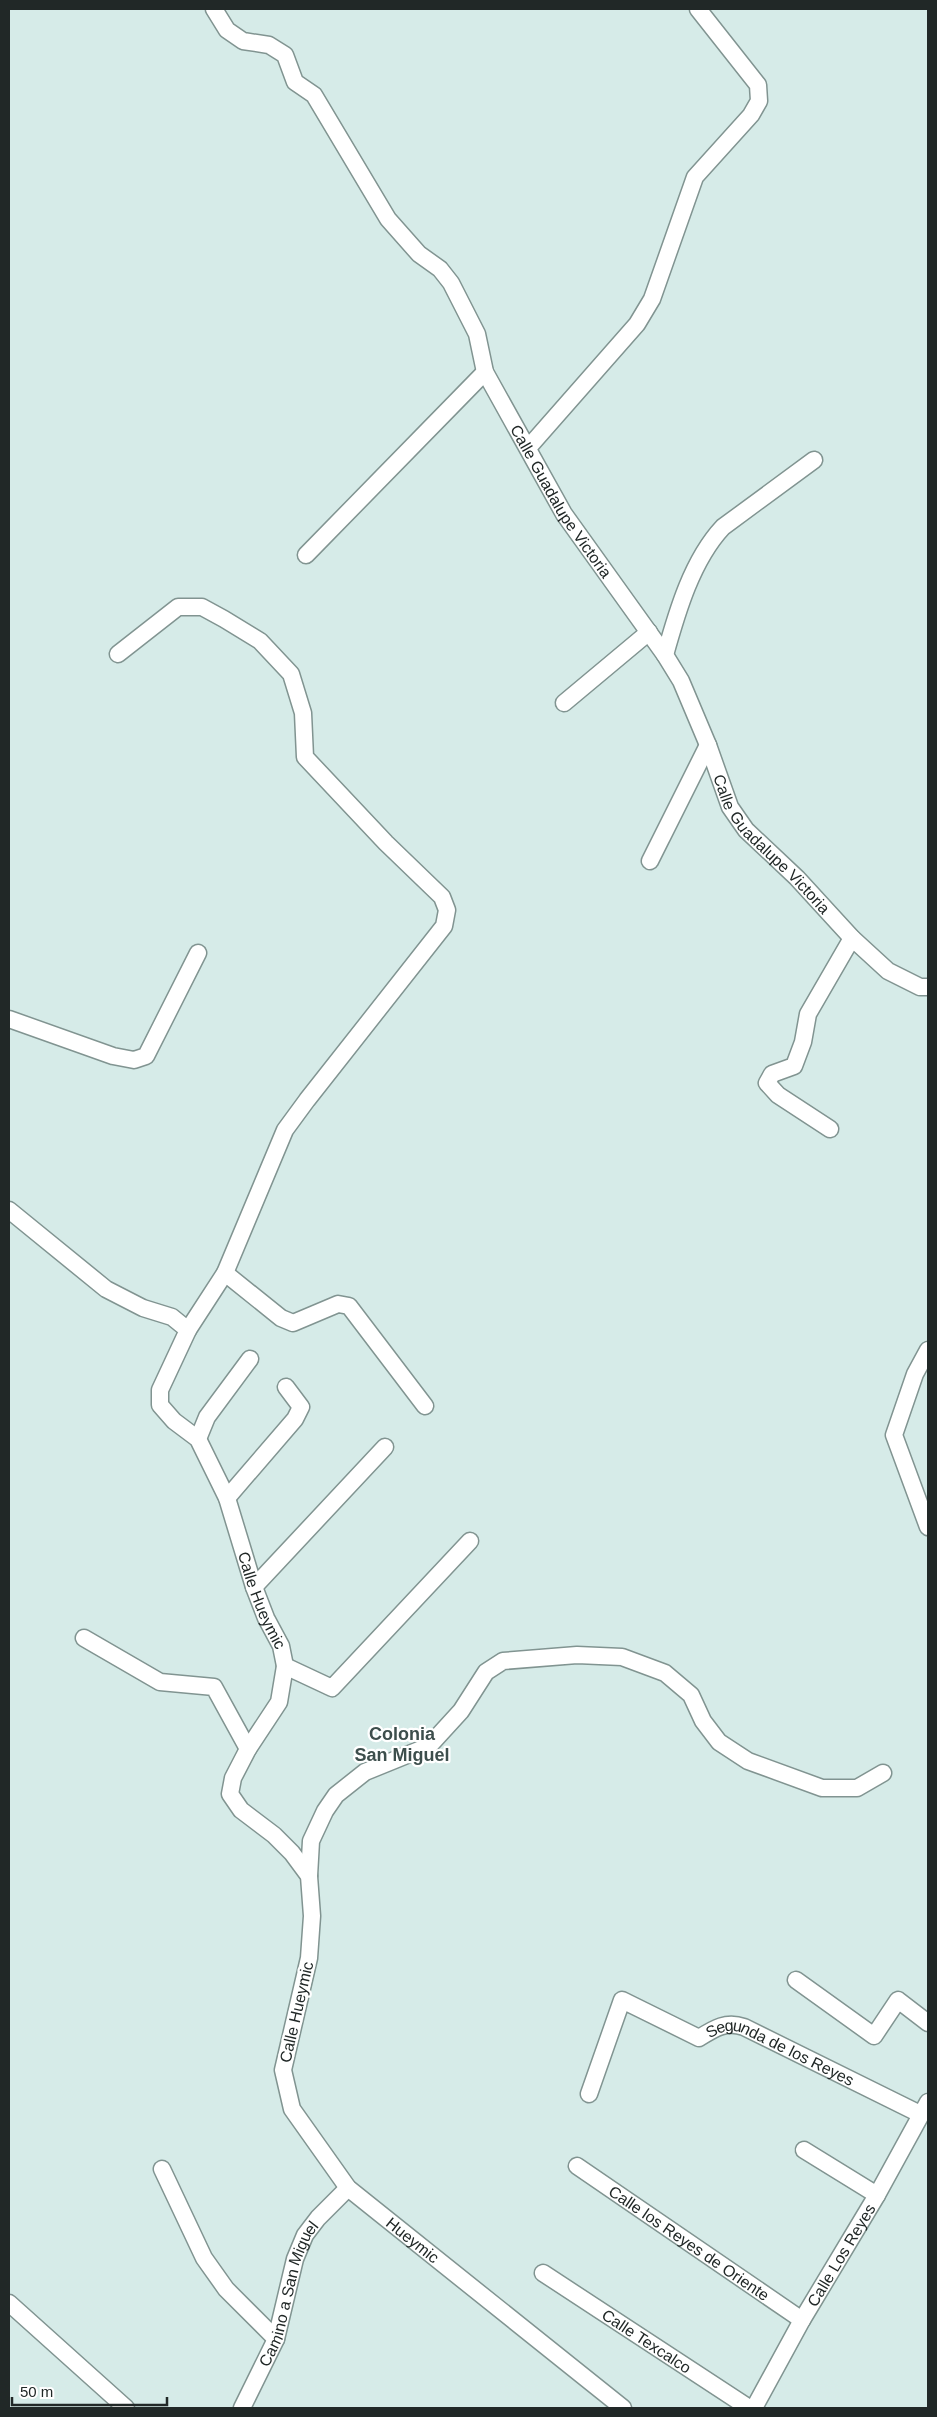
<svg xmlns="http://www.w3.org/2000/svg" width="937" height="2417" font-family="Arial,sans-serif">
<rect width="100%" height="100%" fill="#d6ebe8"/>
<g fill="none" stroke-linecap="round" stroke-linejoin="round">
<g stroke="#819491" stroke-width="19">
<g id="street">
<path id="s1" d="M 214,9 L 227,30 L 243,41 L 269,45 L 285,55 L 295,82 L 314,95 L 388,219 L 419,254 L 440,269 L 451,283 L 477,334 L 485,372 L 564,514 L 665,655 L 681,681 L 708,745 L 730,807 L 746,830 L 797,878 L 852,938 L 888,971 L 920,987 L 928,987"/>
<path d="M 528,448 L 637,324 L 652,299 L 695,177 L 751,115 L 759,101 L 758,85 L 698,9"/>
<path d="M 306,555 L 485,372"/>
<path d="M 118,654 L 178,607 L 202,607 L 224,619 L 260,641 L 291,674 L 303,713 L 305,757 L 386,843 L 442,897 L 447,910 L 444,926 L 307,1100 L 285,1130 L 225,1273 L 188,1330"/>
<path d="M 665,655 C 677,612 692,560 723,527 L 814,460"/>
<path d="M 564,703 L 649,632"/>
<path d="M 650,861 L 708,745"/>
<path d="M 9,1019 L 113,1056 L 134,1060 L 146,1056 L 198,953"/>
<path d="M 830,1129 L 778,1095 L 767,1083 L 772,1074 L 794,1066 L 803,1042 L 808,1014 L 852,938"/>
<path id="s2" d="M 9,1210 L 106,1289 L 143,1308 L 172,1317 L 188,1330 L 160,1390 L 160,1405 L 174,1421 L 198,1439 L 227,1498 L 254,1587 L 266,1618 L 281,1646 L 285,1666 L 279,1702 L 248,1749 L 233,1778 L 230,1794 L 241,1810 L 274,1835 L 292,1853 L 309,1876 L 312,1916 L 309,1958 L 283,2070 L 292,2109 L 348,2188 L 623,2408"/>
<path d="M 225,1273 L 281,1318 L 293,1323 L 338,1304 L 349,1306 L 425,1406"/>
<path d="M 928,1350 L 915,1374 L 894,1435 L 928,1527"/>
<path d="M 198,1439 L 207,1417 L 250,1359"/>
<path d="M 227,1498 L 295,1419 L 301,1407 L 286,1387"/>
<path d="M 254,1587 L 385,1447"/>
<path d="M 84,1638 L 160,1682 L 214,1687 L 248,1749"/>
<path d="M 285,1666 L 332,1688 L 470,1541"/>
<path d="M 309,1876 L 311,1841 L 325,1811 L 336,1795 L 365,1772 L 429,1746 L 461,1711 L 486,1672 L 503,1661 L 577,1655 L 622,1657 L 665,1673 L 691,1695 L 703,1721 L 719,1742 L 748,1761 L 822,1788 L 857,1788 L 883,1773"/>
<path d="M 796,1980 L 874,2036 L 898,2000 L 928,2023"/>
<path id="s3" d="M 589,2094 L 622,2000 L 699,2038 C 715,2028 726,2021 744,2027 L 920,2114"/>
<path d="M 804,2150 L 877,2195"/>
<path id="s4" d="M 577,2166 L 802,2320"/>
<path d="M 162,2169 L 204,2258 L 226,2289 L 276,2339"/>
<path id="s5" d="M 543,2273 L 749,2408"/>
<path d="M 9,2303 L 126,2408"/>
<path id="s6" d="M 242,2408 L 276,2339 L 295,2259 L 305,2235 L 318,2218 L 348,2188"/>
<path id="s7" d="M 754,2408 L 802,2320 L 877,2195 L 928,2102"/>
</g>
</g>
<use href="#street" stroke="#fff" stroke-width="16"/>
</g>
<g text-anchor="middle" stroke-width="4.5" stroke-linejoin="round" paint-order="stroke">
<g font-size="16" fill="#212827" stroke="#fff">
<text dy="6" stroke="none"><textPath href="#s1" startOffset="622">Calle Guadalupe Victoria</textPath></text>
<text dy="6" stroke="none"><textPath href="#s1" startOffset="1028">Calle Guadalupe Victoria</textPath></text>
<text dy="6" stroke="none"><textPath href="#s2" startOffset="524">Calle Hueymic</textPath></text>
<text transform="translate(296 2012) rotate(-77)" y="6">Calle Hueymic</text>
<text dy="6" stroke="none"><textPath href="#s3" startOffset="275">Segunda de los Reyes</textPath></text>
<text dy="6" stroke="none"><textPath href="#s2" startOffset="1268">Hueymic</textPath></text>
<text dy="6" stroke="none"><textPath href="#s4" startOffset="136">Calle los Reyes de Oriente</textPath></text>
<text dy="6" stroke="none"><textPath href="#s7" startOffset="176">Calle Los Reyes</textPath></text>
<text dy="6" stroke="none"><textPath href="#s6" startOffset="124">Camino a San Miguel</textPath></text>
<text dy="6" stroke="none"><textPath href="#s5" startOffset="124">Calle Texcalco</textPath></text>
</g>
<g font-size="18" font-weight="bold" fill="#3d4e4c" stroke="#fff">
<text x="402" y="1740">Colonia<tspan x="402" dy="21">San Miguel</tspan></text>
</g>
</g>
<rect width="937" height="2417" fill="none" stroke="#212827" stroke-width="20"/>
<path d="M12 2397v8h155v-8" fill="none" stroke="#212827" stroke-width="2.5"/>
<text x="20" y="2397" font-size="15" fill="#212827" stroke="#ffffff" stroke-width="4" paint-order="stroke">50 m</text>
</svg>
